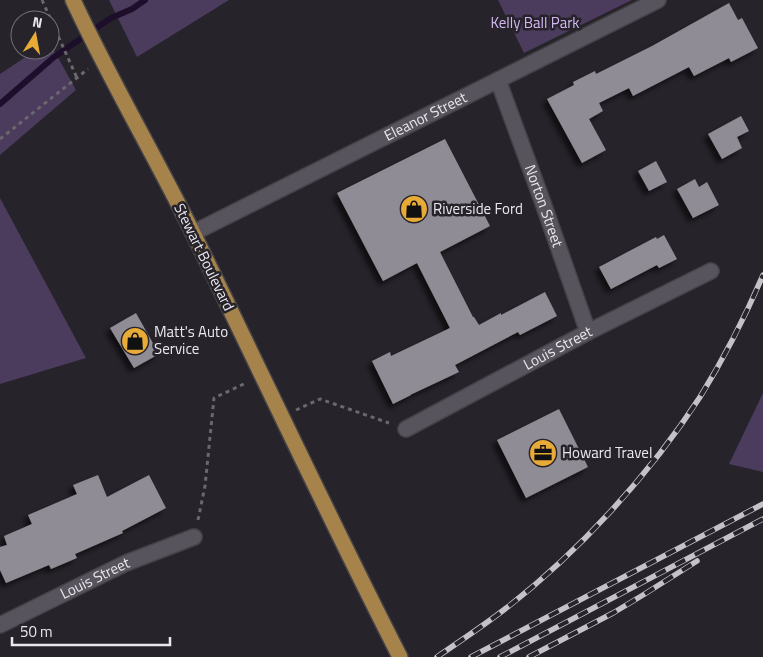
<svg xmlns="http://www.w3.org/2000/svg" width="763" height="657" font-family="'Titillium Web',sans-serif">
<defs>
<filter id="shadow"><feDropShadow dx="-4.5" dy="4.5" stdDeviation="2.5" flood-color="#0009"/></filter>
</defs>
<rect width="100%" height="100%" fill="#26232a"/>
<path fill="#4b3b5c" d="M 109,0 L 229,0 L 137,57 Z
M 498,0 L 632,0 L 524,53 Z
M 50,43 L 76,90 L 0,155 L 0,74 L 36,50 L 50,50 Z
M 0,198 L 86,358 L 0,384 Z
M 763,393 L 763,472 L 729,464 Z"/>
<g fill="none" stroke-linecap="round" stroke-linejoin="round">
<path stroke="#1d0e2b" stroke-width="6" d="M 0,104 L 54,57 L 111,18 L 132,9 L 145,0"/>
</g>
<path fill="#908c95" filter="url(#shadow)" d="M 729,3 L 738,20 L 742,18 L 758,48 L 731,62 L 729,58 L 694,76 L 689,67 L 633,96 L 629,88 L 599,103 L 603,111 L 589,119 L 606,150 L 582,163 L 547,99 L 574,85 L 573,82 L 595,71 L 596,74 L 652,46 Z
M 741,116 L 749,131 L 737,137 L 742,148 L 722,159 L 708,134 Z
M 445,139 L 490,226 L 440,252 L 473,317 L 474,317 L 479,325 L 501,313 L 501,315 L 545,292 L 557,316 L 520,335 L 518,332 L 455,365 L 459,372 L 410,395 L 411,395 L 393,404 L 372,361 L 390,352 L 391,356 L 450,328 L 417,263 L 383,281 L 337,193 Z
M 656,161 L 667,182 L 649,191 L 638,171 Z
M 695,179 L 699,187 L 707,182 L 719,205 L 693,218 L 677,189 Z
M 664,235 L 677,259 L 659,268 L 657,265 L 611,289 L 599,267 L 656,237 L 657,239 Z
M 136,313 L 159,354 L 134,368 L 110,328 Z
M 559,409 L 588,467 L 526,498 L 497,440 Z
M 98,475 L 107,497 L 149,475 L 166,508 L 122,531 L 123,533 L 75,554 L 77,558 L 51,569 L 49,565 L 6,583 L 0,570 L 0,547 L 7,545 L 4,536 L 32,524 L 28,515 L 77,494 L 73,485 Z"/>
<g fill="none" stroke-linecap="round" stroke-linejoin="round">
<g stroke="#444247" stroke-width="18">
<g id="street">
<path id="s1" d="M 498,80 L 543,203 L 588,332"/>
<path id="s2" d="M 193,233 L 658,0"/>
<path id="s3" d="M 406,429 L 588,332 L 711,271"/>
<path id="s4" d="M 0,625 L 126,563 L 194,537"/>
</g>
</g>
<g stroke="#444247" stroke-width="18">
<path id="primary" d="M 73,0 C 110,80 155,156 194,235 C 263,376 329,518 400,657"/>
</g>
<path stroke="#6a686e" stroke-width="3" stroke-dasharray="4 4" stroke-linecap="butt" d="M 42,0 L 77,78
M 0,139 L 88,69
M 296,410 L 320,399 L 389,423
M 198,520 L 205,486 L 214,398 L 246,383"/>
<use href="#street" stroke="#58545d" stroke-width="15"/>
<use href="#primary" stroke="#a6834a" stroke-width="15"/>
<g stroke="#c4c1c7" stroke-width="5.5">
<path id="rail" d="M 437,657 C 460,641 483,626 505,609 C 578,553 650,474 700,397 C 724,358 745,317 763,275
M 471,657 L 763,504
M 500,657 L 763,519
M 529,657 L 613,613 L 643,595 L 697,561"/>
</g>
<use href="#rail" stroke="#26232a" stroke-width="4" stroke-dasharray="11" stroke-linecap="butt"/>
</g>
<defs>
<g id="shop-disc" transform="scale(1.4375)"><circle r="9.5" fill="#e8ab37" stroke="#26232a"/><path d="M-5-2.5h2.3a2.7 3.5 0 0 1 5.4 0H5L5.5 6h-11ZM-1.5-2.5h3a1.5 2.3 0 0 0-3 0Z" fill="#111"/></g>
<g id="office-disc" transform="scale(1.4375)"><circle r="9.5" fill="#e8ab37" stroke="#26232a"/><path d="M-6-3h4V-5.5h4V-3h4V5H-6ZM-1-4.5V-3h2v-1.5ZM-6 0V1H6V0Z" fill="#111"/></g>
</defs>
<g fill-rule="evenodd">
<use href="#shop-disc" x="414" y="209"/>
<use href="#shop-disc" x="135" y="341"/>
<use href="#office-disc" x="543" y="453"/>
</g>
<g text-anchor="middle" stroke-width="5" stroke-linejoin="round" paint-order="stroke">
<g font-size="15" fill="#d3b7f3" stroke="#26232a">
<text x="535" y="28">Kelly Ball Park</text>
</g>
<g font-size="15" fill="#eae8ed" stroke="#26232a">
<text dy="5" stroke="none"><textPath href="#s2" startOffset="260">Eleanor Street</textPath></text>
<text dy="5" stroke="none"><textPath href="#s1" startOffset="134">Norton Street</textPath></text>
<text transform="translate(204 257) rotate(64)" y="5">Stewart Boulevard</text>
<text dy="5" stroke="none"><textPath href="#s3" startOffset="172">Louis Street</textPath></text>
<text dy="5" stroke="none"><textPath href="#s4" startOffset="106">Louis Street</textPath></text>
</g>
<g font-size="15" fill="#eae8ed" stroke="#26232a" text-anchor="start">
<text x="433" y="214">Riverside Ford</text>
<text x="154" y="337">Matt's Auto<tspan x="154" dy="17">Service</tspan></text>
<text x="562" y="458">Howard Travel</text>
</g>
</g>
<g transform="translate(35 35) rotate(11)"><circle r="24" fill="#26232a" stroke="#747278"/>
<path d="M0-4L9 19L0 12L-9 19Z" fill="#e8ab37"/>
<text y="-8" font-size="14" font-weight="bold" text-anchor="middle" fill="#eae8ed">N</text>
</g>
<path d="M12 637v8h158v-8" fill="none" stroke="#eae8ed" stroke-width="2.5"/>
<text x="20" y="637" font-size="15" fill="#eae8ed" stroke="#26232a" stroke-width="4" paint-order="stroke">50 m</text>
</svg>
